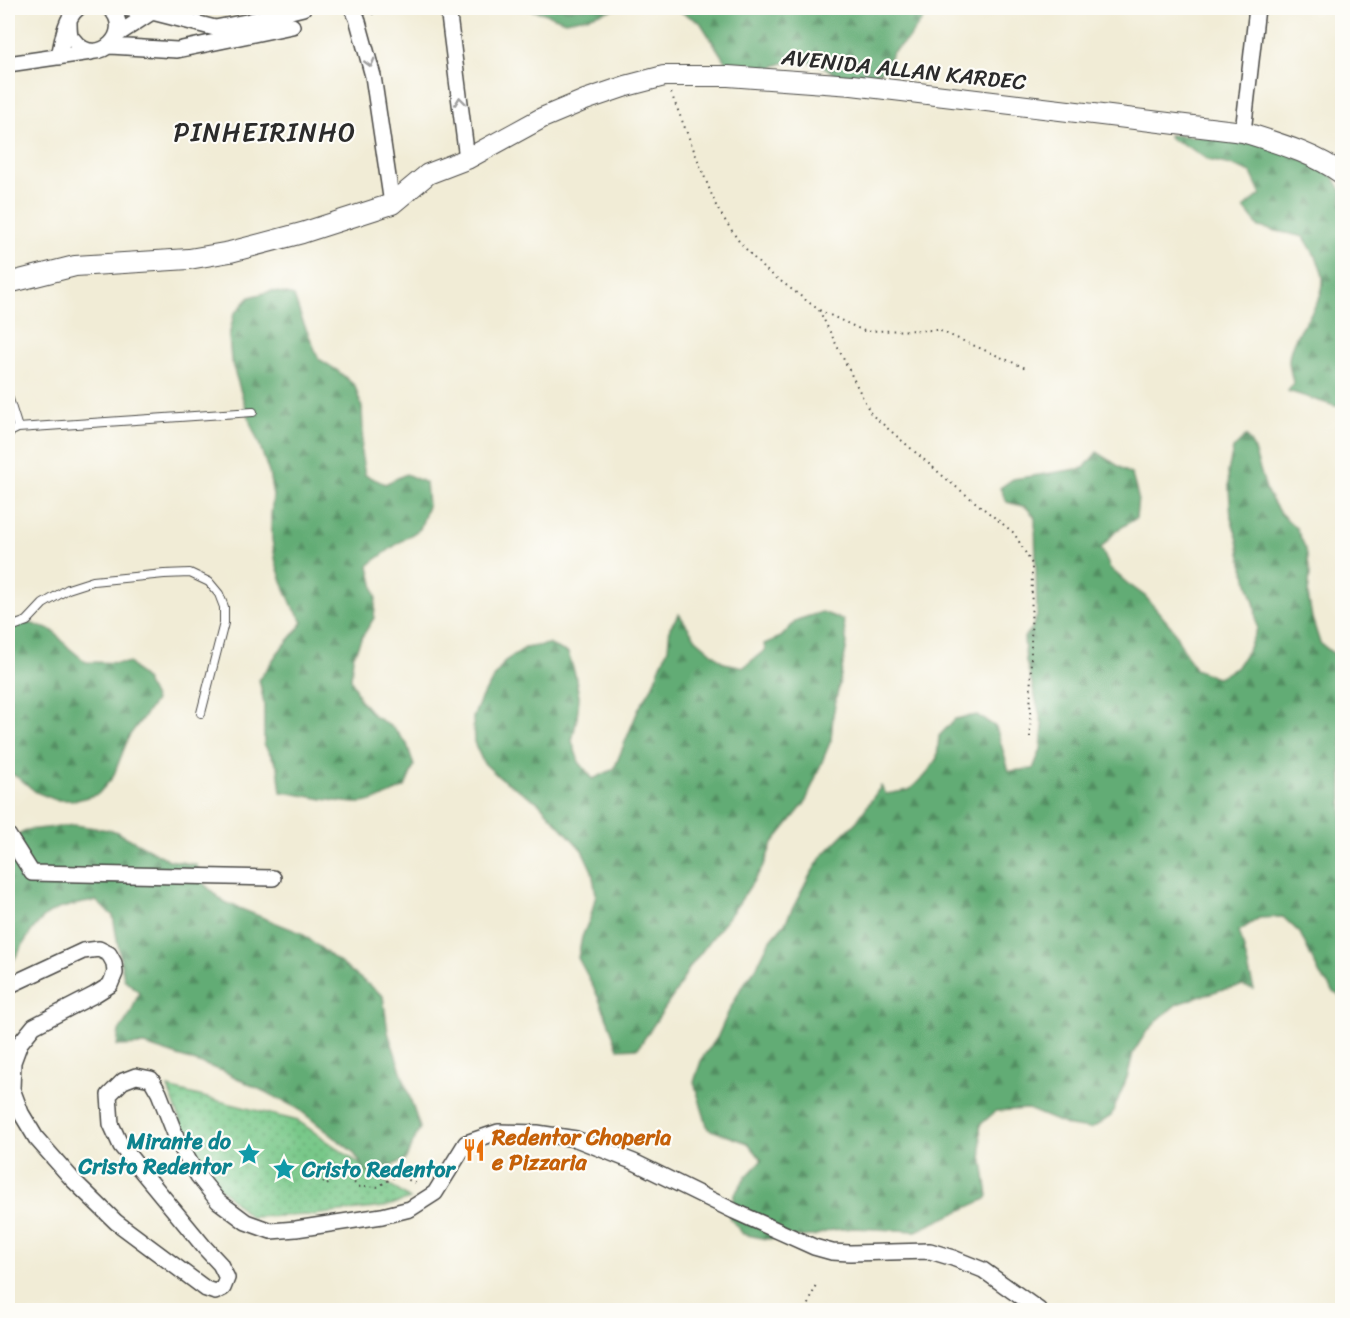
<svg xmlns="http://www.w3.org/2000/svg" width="1350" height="1318" font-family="Sriracha,sans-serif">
<defs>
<pattern id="grass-dots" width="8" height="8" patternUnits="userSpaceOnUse" patternTransform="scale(1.5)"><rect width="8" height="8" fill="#78c889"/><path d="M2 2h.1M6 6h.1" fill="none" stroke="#63a370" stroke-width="1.8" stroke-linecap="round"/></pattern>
<pattern id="forest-firs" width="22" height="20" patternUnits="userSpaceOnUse" patternTransform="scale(1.5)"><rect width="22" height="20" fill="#62ac75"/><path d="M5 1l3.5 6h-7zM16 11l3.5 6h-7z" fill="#518c60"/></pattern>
</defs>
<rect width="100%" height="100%" fill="#fdfcf7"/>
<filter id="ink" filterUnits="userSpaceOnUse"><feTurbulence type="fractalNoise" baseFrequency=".0167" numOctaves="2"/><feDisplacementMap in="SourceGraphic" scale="12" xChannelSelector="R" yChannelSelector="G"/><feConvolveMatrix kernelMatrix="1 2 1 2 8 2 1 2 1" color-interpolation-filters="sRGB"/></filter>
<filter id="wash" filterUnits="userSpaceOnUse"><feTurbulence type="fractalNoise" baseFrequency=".008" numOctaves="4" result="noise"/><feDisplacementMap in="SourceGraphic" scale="24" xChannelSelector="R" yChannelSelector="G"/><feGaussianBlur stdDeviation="1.35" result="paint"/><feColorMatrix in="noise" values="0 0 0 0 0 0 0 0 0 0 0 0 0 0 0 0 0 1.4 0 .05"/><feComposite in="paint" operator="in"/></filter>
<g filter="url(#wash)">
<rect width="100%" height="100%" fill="#f1ecd6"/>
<path fill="url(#grass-dots)" stroke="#527a5a" stroke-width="1.5" d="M 168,1088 L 298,1121 L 410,1199 L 384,1207 L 313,1215 L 250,1217 L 199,1167 Z"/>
<path fill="url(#forest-firs)" stroke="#466c50" stroke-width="1.5" d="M 521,8 L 618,8 L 587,17 L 565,21 L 544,13 Z
M 673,8 L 931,8 L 909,38 L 893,52 L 881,71 L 859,78 L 837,76 L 819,64 L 796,59 L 775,66 L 757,81 L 735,77 L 700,22 Z
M 1169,135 L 1265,139 L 1334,177 L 1342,192 L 1342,406 L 1335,406 L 1288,391 L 1293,383 C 1292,376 1289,367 1289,360 C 1291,329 1323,310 1323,280 C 1323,266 1311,249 1304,237 L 1259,227 L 1244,208 L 1261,194 L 1251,173 L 1231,165 L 1208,160 L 1190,148 L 1170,139 Z
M 272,291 L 294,296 L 301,317 L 319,359 L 338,371 L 355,386 L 362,408 L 363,431 L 361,453 L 365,475 L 385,484 L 406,474 L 426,483 L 428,506 L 420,529 L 400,542 L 371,563 L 369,566 L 376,597 L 374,618 L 362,637 L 353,657 L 351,679 L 360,700 L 374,716 L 393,728 L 407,744 L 414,766 L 405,787 C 392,793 376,802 361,803 C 334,803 308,795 281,792 L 278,767 L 264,744 L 264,703 L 259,679 C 267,670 272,660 280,650 C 288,641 296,633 303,622 L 292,605 L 283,584 L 276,563 L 272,540 L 271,517 L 273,495 L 269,473 L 260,446 L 251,425 L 231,360 L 229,336 L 234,314 L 250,297 Z
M 1246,436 L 1253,447 L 1267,492 L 1279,512 L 1296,528 L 1306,549 L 1310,573 L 1308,595 L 1312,618 L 1320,643 L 1342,660 L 1342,998 L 1334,992 L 1320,975 L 1300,933 L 1283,917 L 1259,918 L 1239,931 C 1245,950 1248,970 1254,989 L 1242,986 L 1220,990 L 1177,1004 L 1160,1018 L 1145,1034 L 1133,1053 L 1128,1075 L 1111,1116 L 1091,1129 L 1069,1126 L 1028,1109 L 996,1111 L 980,1125 L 981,1148 L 988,1196 L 986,1199 L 916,1231 L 854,1228 L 832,1230 L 813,1236 L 766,1239 L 743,1234 L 730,1218 L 734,1195 L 746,1177 L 762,1160 L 748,1143 L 708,1129 L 694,1082 L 702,1058 L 717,1038 L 728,1013 L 741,988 L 756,968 L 769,942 L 785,923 L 810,875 L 822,856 L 857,821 L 881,786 L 886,794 L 909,790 L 925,776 L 937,758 L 939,736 L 955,719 L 977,715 L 996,727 L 1009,771 L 1033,769 L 1041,749 L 1043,727 L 1026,661 L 1024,638 L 1027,633 L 1031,630 L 1037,616 L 1035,517 L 1026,507 L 1007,502 L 1000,488 L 1013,479 L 1084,468 L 1097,452 L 1132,475 L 1138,497 L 1136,518 L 1116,531 L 1101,548 L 1110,568 L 1127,583 L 1145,596 L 1173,629 L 1183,649 L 1195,669 L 1216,678 L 1236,668 L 1248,650 L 1257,629 L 1255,606 L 1242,563 L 1238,540 L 1231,518 L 1228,472 L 1233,449 Z
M 822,612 L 843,620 L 847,644 L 833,715 L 831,740 L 805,803 L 772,844 L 764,865 L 739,903 L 689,968 L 677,990 L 638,1048 L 618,1049 C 608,1018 594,986 578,958 L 582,937 L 591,916 L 596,894 L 592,871 L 582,850 L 538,802 L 500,778 L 483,762 L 474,742 L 473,718 L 481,698 L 505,661 L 525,648 L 548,644 L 568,653 L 575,674 L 579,697 L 577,718 L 572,741 L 579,762 L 593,779 L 614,769 L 639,708 L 651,689 L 668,648 L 670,627 L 679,614 L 696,639 L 724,663 L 744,667 L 765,650 L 764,644 L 781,637 L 797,620 Z
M 8,618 L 33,624 L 53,631 L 69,648 L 86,662 L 129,663 L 145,680 L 155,700 L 154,703 L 129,736 L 113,777 L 98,794 L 77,800 L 56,800 L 36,792 L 19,778 L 8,772 Z
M 75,825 L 115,831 L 169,860 L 196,865 L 204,884 L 224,902 L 301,933 L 383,996 L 388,1032 L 420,1128 L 405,1160 L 369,1175 L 353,1152 L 297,1108 L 223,1071 L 145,1045 L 117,1046 L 119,1031 L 131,1013 L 139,992 L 124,979 L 113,916 L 96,901 C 82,903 67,905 54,911 C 34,920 23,946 12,963 L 8,965 L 8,839 L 27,830 Z"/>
</g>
<g filter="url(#ink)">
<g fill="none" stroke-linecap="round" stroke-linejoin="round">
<g stroke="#494845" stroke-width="10">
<path id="service" d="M 8,396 L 18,428
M 8,433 L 18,428 L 253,412
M 8,628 L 27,621 L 43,604 L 68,589 L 93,581 L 164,574 L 190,573 L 209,582 L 219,594 L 224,607 L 224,623 L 201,713"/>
</g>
<g stroke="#494845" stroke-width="18">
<path id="minor" d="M 124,8 L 152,12 L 215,28 L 246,22 L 303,8
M 352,8 L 357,18 L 373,76 L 392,204
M 448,8 L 467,159
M 69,21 C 69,25 69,31 70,35 C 71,38 74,40 76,43 C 98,67 135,33 110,8
M 118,34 L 152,12
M 110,46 L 177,50 L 292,26
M 59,57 C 62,42 65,18 78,8
M 8,64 L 91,52
M 1243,132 L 1257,8
M 8,835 L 32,873 L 273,878
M 8,986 L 83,951 L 99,949 L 109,954 L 114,963 L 115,973 L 110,985 L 94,995 L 34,1026 L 20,1043 L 13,1062 L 12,1089 L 21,1113 L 36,1138 L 73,1180 L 116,1222 L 206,1289 L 215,1292 L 223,1288 L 227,1278 L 220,1264 L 205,1248 L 121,1146 L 111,1124 L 109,1095 L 123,1081 L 136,1076 L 151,1079 L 159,1093 L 179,1144 L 198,1176 L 218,1201 L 246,1222 L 271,1231 L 296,1229 L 382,1216 L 410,1209 L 435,1193 L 466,1143 L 498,1132 L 537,1133 L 576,1139 L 634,1162 L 734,1211 L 814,1247 L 832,1252 L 850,1253 L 930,1251 L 953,1258 L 983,1270 L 1039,1310"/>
</g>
<g stroke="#494845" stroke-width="22">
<path id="tertiary" d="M 8,283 L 75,266 L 189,259 L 230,252 L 302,233 L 392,204 L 428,174 L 467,159 L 542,118 L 585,100 L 626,86 L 664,76 L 728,76 L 852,85 L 1243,132 C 1277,143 1314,153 1342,174"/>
</g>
<path stroke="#494845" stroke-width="2" stroke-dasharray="1.5 4.5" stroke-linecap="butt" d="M 372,14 L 396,8
M 671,93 L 717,208 L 738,240 L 762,267 L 819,310 L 864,331 L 938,330 L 1028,369
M 819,310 L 871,414 L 950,482 L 1014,533 L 1032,564 L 1030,737
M 313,1174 L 327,1185 L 339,1172 L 360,1187 L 377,1187 L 398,1175 L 419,1185
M 807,1310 L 816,1284
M 936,1310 L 947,1307"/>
<use href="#service" stroke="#fff" stroke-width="8"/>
<use href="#minor" stroke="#fff" stroke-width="15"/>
<use href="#tertiary" stroke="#fff" stroke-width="20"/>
</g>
<defs><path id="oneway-chevron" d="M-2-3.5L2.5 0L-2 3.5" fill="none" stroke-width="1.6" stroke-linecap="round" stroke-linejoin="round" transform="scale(1.5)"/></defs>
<g stroke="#a0a0a0">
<use href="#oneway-chevron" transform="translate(370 63) rotate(75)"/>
<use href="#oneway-chevron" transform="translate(460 101) rotate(-97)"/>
</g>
</g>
<defs>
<g id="restaurant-bare" transform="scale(1.8)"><path d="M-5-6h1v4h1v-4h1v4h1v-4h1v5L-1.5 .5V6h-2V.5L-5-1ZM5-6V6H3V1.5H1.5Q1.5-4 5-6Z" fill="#e8710a" stroke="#fdfcf7" stroke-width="2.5" paint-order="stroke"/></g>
<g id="sight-bare" transform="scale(1.8)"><path d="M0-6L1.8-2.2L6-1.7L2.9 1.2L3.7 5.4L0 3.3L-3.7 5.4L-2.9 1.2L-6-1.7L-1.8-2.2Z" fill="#0f9aa8" stroke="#fdfcf7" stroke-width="2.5" paint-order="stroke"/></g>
</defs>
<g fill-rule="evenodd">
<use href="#restaurant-bare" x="474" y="1150"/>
<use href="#sight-bare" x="249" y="1154"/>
<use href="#sight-bare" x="284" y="1169"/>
</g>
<g text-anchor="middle" stroke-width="4.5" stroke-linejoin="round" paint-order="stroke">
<g font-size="22" fill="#2b2b2b" stroke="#fdfcf7">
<text transform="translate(904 69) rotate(6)" y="8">AVENIDA ALLAN KARDEC</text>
</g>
<g font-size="22" font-weight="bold" fill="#c56008" stroke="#fdfcf7" text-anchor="start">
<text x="492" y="1145">Redentor Choperia<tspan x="492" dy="25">e Pizzaria</tspan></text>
</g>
<g font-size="22" font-weight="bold" fill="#0d838f" stroke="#fdfcf7" text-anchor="end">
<text x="231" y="1149">Mirante do<tspan x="231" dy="25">Cristo Redentor</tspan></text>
<text x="302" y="1177" text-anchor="start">Cristo Redentor</text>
</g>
<g font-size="26" letter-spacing="1.5" fill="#2b2b2b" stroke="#fdfcf7">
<text x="265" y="141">PINHEIRINHO</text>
</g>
</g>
<rect width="1350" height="1318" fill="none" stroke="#fdfcf7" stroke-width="30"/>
</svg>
